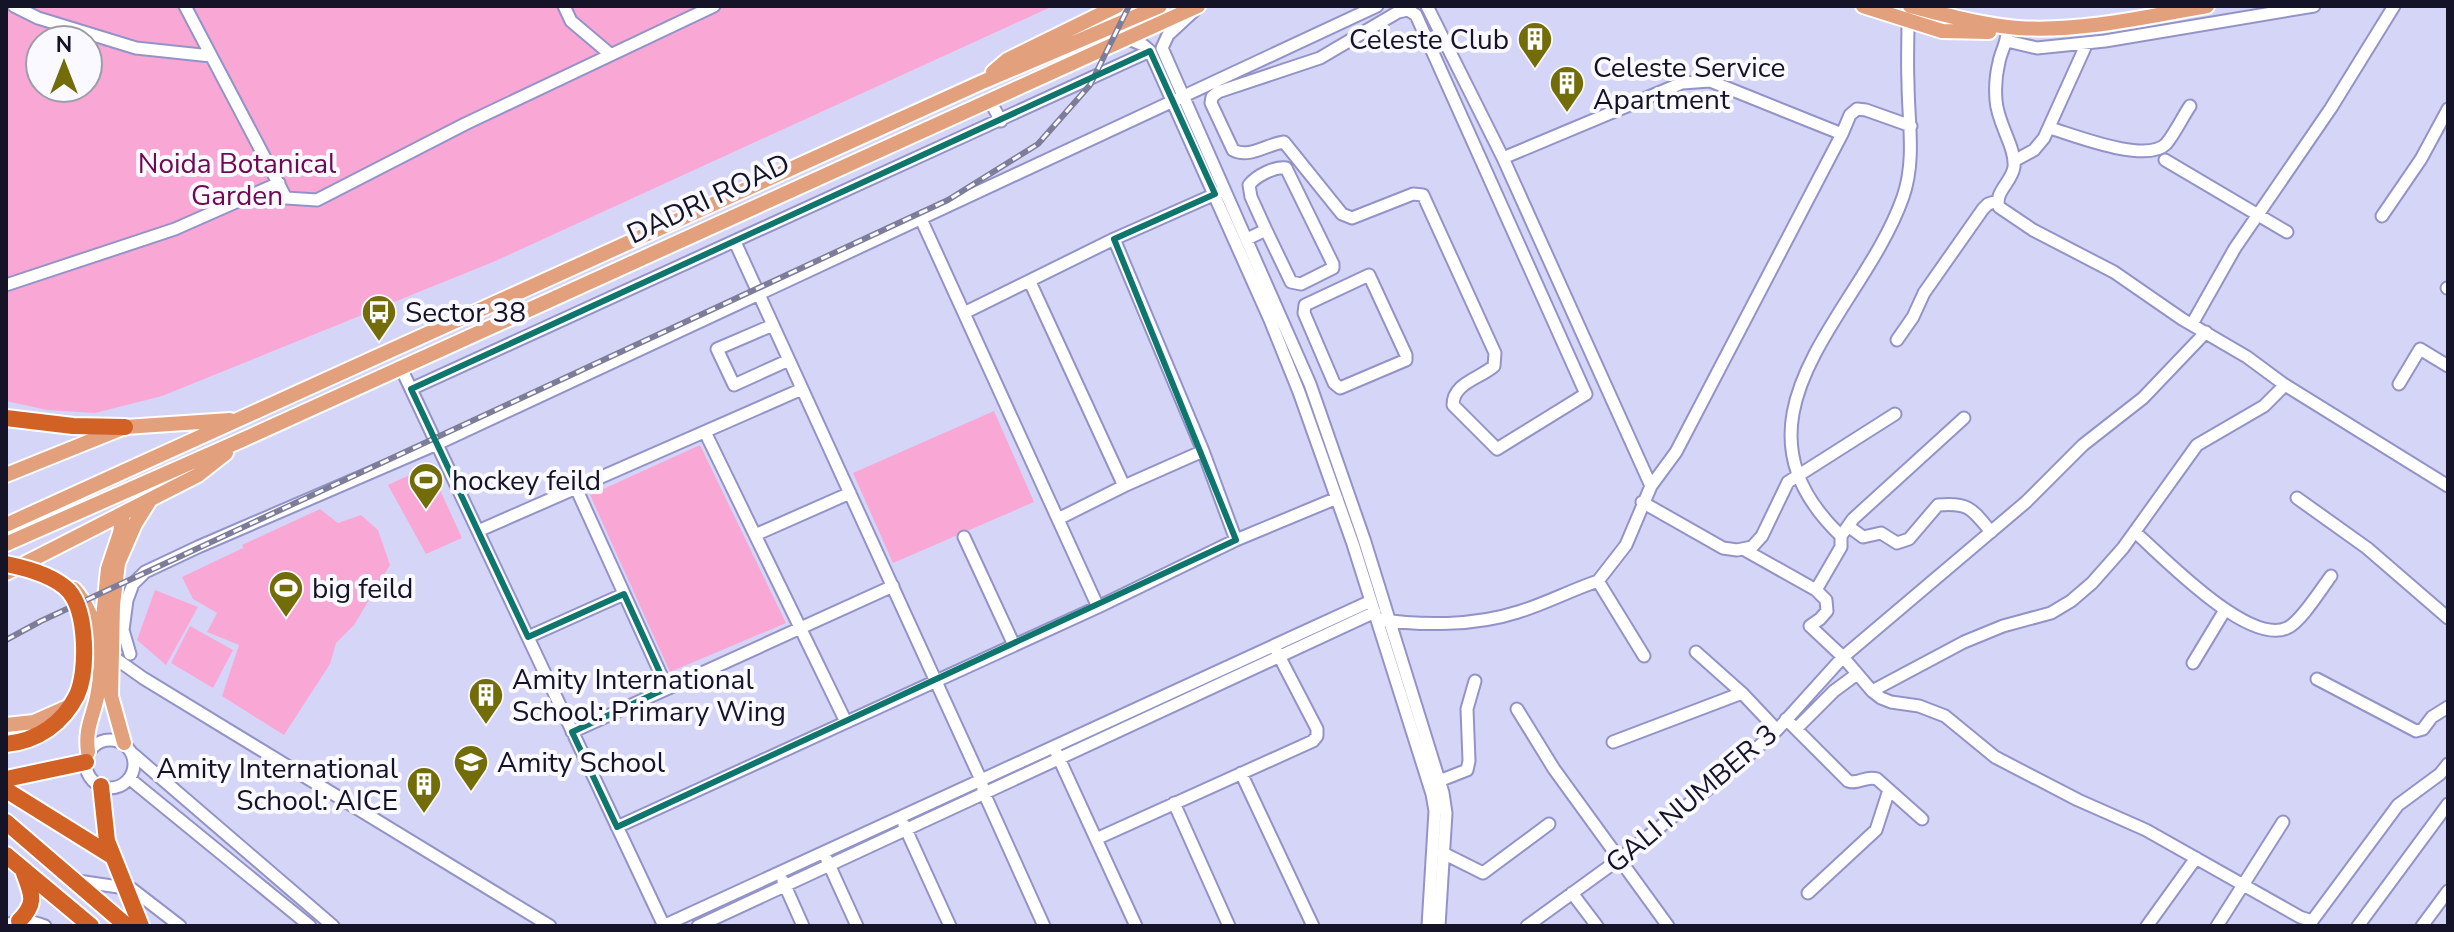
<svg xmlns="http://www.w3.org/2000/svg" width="2454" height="932" font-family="'Nunito Sans',sans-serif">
<rect width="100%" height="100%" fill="#d5d5f7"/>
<path fill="#f9a8d6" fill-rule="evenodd" d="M 6,6 L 1053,6 L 493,262 L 162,396 L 95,413 L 47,410 L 6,401 ZM 40,40 L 88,40 L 88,88 L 40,88 Z
M 994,411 L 1034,502 L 893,563 L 853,473 Z
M 700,445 L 786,623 L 670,672 L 590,495 Z
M 429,466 L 462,538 L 426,554 L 388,485 Z
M 320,509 L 338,523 L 361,515 L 378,530 L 390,565 L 354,625 L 336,643 L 330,664 L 284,735 L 222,696 L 239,645 L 207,632 L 217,613 L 193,599 L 182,577 L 243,548 L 245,551 L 242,545 Z
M 155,590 L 198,607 L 166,665 L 137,640 Z
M 190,626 L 233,650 L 213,688 L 171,663 Z"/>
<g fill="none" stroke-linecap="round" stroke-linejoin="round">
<g stroke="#9493c8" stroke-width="15">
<path id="minor" d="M 14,6 L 38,18 L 136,48 L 211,56
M 185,6 L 286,198 L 317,200 L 465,124 L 714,6
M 564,6 L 571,21 L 610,54
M 1427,6 L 1503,158 L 1651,486
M 1196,9 L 1168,35 L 1162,48 L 1310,384 L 1364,539 L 1443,793 L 1446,813 L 1439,926
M 1408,10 L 1416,15 L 1586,394 L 1497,449 L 1453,405 C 1453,383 1479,379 1494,366 L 1495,353 L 1423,195 L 1413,194 L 1352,218 L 1342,214 L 1284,142 C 1267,144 1249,159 1233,150 L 1211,103 L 1212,97 L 1218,92 L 1320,58 L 1398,12 Z
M 2007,32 C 2007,43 2001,51 1999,62 C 1996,74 1995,88 1996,100 C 1997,123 2016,147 2014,167 C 2012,182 1994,192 1999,207 L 2033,230 L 2114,272 L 2182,319 L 2247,357 L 2285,385 L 2448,486
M 1126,38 L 1143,45 L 1150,51 L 1270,320 L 1299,392 L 1353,544 L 1432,794 L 1435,811 L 1428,926
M 2007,41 L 2037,48 L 2105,41 L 2314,6
M 989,99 L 1001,121
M 2050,128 C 2074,135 2146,164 2166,144 C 2175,133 2182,118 2190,106
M 1842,134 L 1850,115 L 1857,109 L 1866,110 L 1911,126
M 2165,160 L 2287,232
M 2014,161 L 2034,150 L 2044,138 L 2087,43
M 2382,216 L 2421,159 L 2448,109
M 921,219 L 1098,607
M 1114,239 L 1203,451 L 1236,540
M 1247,239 L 1266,230 L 1251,197 L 1249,185 C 1256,176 1275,166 1286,168 L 1333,264 L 1333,268 L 1301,284 L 1291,282 L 1266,230
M 735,242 L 981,780 L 984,793 L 1044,926
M 1369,275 L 1406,355 L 1406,360 L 1340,388 L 1334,383 L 1304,313 L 1305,305 Z
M 1030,282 L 1124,486
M 6,285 L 175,229 L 279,183
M 2447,288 L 2448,288
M 964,313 L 1114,239 L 1220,192
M 2192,324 L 2235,248 L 2331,108 L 2394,6
M 773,325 L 717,349 L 734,385 L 789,360
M 1897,340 L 1913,317 L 1924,293 L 1983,209 L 1988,204 L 1997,201
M 401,368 L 664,926
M 2399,384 L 2420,349 L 2448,366
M 411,389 L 1150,51
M 1964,418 L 1853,519 L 1841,536 L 1841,547 L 1816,590 L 1826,600 L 1827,611 L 1820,619 L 1810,626 L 1843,657 L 1872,691 L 1881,698 L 1891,702 L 1919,706 L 1945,716 L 1995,757 L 2078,800 L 2146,830 L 2300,917 L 2312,921 L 2398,805 L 2440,774 L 2448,764
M 705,432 L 846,722
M 576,488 L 667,688
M 2297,498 L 2367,548 L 2448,618
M 1642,502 L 1723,548 L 1737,550 L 1752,547 L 1762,536 L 1788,482 L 1895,414
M 1058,519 L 1124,486 L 1203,451
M 1848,526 L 1863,537 L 1881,533 L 1897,543 L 1909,539 L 1938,505 C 1969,502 1972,509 1991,532
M 478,531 L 802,389
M 2135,532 C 2162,556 2248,646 2287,628 C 2301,622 2321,589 2331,576
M 755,535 L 850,493
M 1841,536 C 1715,415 1862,314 1903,197 C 1916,160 1908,120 1908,82 C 1907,62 1908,42 1908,22
M 964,537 L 1014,645
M 1743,549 L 1816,590
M 1598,581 L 1644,656
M 1377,619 C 1421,626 1475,626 1518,612 C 1545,604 1571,590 1598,581 L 1626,545 L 1651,486 L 1676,452 L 1842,134 L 1710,81 L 1682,83 L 1503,158
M 528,637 L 624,594
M 1696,652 L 1742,693 L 1777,730
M 130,654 L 123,630 L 127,600 L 133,584 L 145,572 L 198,547 L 437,444 L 1377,6
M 112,656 L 143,678 L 550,926
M 2193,663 L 2225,610
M 2317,679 L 2416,731 L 2423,729 L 2432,717 L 2448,707
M 1872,691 L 1964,642 L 2003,626 L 2051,613 L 2071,601 L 2092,583 L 2123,548 L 2197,445 L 2264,406 L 2285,385
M 1517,709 L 1554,769 L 1668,926
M 1786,719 L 1848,781 C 1858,785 1866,775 1877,779 L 1922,819
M 1797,728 L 1834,691 L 1857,674
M 572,732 L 893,586
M86 764a24 24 0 1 1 48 0a24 24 0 1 1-48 0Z
M 1613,742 L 1742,693
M 1056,752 L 1136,926
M 133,754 L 333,926
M 1241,773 L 1313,926
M 130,779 L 310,926
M 1439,781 L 1467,770 L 1469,761 L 1467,709 L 1475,681
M 1174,803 L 1229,926
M 904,825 L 950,926
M 617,827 L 1098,607 L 1236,540 L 1337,498
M 1096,839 L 1313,741 L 1317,736 L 1317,729 L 1277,652
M 1443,853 L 1483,873 L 1549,824
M 827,860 L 857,926
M 78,881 L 132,889 L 180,926
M 783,881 L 803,926
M 1572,893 L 1597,926
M 1808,893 L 1876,830 L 1889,790
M 6,925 C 20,920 31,920 45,926
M 663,926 L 1371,601
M 698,926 L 1375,612
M 1527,926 L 1618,860 L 1733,769 L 1777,730 L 1843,657 L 2026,502 L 2083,445 L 2143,398 L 2206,332
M 2147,926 L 2196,858
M 2217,926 L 2283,822
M 2358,926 L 2448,804
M 2422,926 L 2448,891"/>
</g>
<g stroke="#fff" stroke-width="18">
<path id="major" d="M 1863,6 L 1942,31 L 1989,32
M 1910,6 C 1946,15 1981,25 2018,28 C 2080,32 2146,17 2207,6
M 993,72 L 1007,60 L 1117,6
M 6,475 L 125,427 L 230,420
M 6,525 L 980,83 L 1160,6
M 6,544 L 242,440 L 1198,6
M 6,573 L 198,475 L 226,453
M 74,589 C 99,618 105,660 97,697 C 92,720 85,728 88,752
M 101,638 L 108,569 L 120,533 L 123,514
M 6,725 L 34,722 L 70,706
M 124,743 L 111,696 L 113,605 L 118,563 L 135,524 L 150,500"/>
</g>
<g stroke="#fff" stroke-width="20">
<path id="highway" d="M 6,418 L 73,426 L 125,427
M 6,744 C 38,741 63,723 77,695
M 6,779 L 86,762
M 101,786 L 107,841 L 141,926
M 6,790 L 112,856
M 6,822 L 127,926
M 6,855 L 91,926
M 19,921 C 37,903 32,895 24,873"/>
</g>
<use href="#minor" stroke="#fff" stroke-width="11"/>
<use href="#major" stroke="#e3a07c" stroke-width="14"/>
<use href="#highway" stroke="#d16124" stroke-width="16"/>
<g stroke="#7d7d99" stroke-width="6">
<path id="rail" d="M 6,640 L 41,621 L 948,200 L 1038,144 L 1090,85 L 1129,6"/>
</g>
<use href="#rail" stroke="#f9f9ff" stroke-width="3" stroke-dasharray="9" stroke-linecap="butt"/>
<g stroke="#fff" stroke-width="20" stroke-linecap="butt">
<path id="highway-bridge" d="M 6,564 C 26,568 54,575 69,591 C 87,612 88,671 77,695"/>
</g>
<use href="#highway-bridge" stroke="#d16124" stroke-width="16"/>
</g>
<path fill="none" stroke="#0f766e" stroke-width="6" stroke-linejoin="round" d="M 1150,51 L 1215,194 L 1114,239 L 1236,540 L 617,827 L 572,732 L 667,688 L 624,594 L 528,637 L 411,389 Z"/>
<defs>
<g id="building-pin" transform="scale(1.8)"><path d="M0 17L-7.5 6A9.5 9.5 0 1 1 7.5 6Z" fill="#736d09" stroke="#f9f9ff"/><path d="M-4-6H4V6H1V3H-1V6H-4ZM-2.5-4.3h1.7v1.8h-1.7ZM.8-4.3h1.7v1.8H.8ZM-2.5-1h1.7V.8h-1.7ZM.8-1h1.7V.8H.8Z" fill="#fff"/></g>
<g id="bus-pin" transform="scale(1.8)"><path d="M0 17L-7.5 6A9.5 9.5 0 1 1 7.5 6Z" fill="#736d09" stroke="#f9f9ff"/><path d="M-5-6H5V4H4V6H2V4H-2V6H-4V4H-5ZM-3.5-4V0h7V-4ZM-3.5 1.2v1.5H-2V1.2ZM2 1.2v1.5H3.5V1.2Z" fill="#fff"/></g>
<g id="stadium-pin" transform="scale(1.8)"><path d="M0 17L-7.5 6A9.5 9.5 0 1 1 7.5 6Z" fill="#736d09" stroke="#f9f9ff"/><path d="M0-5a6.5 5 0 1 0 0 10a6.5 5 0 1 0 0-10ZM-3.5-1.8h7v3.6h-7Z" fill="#fff"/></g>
<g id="school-pin" transform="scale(1.8)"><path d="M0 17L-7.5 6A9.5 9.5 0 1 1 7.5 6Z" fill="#736d09" stroke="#f9f9ff"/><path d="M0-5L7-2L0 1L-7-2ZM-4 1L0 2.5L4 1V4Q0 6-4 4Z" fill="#fff"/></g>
</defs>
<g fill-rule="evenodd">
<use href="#building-pin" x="1535" y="39"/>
<use href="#building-pin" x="1567" y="83"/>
<use href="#bus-pin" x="379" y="312"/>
<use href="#stadium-pin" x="426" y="480"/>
<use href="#stadium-pin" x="286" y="588"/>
<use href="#building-pin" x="486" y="695"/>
<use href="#school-pin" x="471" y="762"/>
<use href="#building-pin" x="424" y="784"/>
</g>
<g text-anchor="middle" stroke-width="8" stroke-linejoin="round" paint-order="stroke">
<g font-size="28" fill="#141327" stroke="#f9f9ff" text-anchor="start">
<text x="1509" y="49" text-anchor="end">Celeste Club</text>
<text x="1593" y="77">Celeste Service<tspan x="1593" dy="32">Apartment</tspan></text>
<text x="405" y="322">Sector 38</text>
<text x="452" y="490">hockey feild</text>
<text x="312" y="598">big feild</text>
<text x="512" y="689">Amity International<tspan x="512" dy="32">School: Primary Wing</tspan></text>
<text x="497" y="772">Amity School</text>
<text x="398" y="778" text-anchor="end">Amity International<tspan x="398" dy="32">School: AICE</tspan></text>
</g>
<g font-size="28" fill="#710852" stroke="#f9f9ff">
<text x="237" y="173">Noida Botanical<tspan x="237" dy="32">Garden</tspan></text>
</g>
<g font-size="28" fill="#141327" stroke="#f9f9ff">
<text transform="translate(708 198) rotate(-25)" y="10">DADRI ROAD</text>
<text transform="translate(1691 798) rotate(-40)" y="10">GALI NUMBER 3</text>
</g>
</g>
<rect width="2454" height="932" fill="none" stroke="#141327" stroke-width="16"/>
<g transform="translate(64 64)"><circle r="38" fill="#f9f9ff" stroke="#9d9da9" stroke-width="2"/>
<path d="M0-6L14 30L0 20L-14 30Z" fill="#736d09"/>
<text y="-12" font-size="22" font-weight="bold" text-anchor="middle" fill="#141327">N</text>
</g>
</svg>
